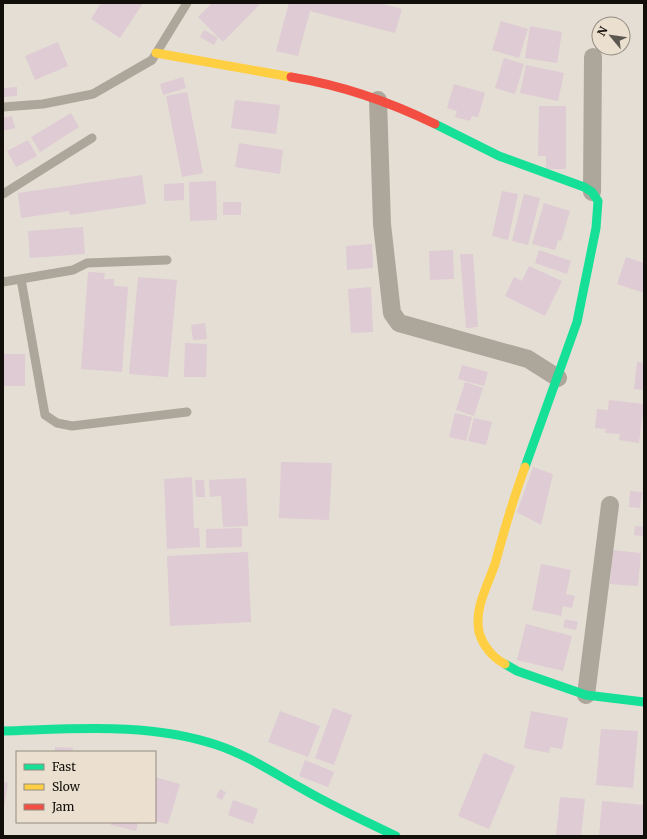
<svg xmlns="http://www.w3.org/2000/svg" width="647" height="839" font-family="Merriweather,serif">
<rect width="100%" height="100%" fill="#e5ded5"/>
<path fill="#decbd3" d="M 101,3 L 143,3 L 120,38 L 91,19 Z
M 212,3 L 261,3 L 223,42 L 198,17 Z
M 289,3 L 380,3 L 402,9 L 395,33 L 310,11 L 298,56 L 276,51 Z
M 501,21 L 528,29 L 519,58 L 492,50 Z
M 530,26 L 562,32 L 557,63 L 525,58 Z
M 204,30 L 218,38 L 214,45 L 200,37 Z
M 58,42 L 68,66 L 35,80 L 25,56 Z
M 504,58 L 524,64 L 515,94 L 495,88 Z
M 526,65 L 564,73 L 558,101 L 520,93 Z
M 183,77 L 186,88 L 163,95 L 160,84 Z
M 454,84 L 485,93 L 478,117 L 472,116 L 470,121 L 455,117 L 457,111 L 447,108 Z
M 17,87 L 17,96 L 4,97 L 4,88 Z
M 187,92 L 203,173 L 182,177 L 166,96 Z
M 235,100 L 280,105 L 276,134 L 231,128 Z
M 539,106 L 566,106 L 566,169 L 546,169 L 546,156 L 538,156 Z
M 71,113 L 79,127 L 40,152 L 31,137 Z
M 12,116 L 15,128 L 3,131 L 3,118 Z
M 28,140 L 37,156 L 16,167 L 7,151 Z
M 239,143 L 283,150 L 280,174 L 235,167 Z
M 142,175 L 146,204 L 70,215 L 69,211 L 21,218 L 18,193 Z
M 216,181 L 217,220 L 190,221 L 189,182 Z
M 184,183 L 184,200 L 164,201 L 164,184 Z
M 502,191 L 518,194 L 508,240 L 492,236 Z
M 524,194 L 540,198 L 528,245 L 512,241 Z
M 223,202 L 241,202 L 241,215 L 223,215 Z
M 544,203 L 570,211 L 561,241 L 558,240 L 555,250 L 532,244 Z
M 83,227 L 85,254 L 30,258 L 28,231 Z
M 372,244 L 373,268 L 347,270 L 346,246 Z
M 453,250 L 454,279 L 430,280 L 429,251 Z
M 539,250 L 571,261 L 567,274 L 535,263 Z
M 460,254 L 473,254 L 478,327 L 466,328 Z
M 626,257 L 644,263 L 644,293 L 617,284 Z
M 529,266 L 562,281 L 545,316 L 505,296 L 514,277 L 522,281 Z
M 88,272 L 105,273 L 104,279 L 114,279 L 114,286 L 128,287 L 122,372 L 81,369 Z
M 138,277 L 177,280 L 168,377 L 129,374 Z
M 371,287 L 373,332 L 351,333 L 348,289 Z
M 205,323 L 207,339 L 193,340 L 191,325 Z
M 185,343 L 207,344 L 206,377 L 184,377 Z
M 3,354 L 25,354 L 25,386 L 3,386 Z
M 637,362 L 644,363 L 644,390 L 634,389 Z
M 462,365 L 488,372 L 484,386 L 458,379 Z
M 465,382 L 483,388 L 474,416 L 456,410 Z
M 609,400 L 644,404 L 644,417 L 642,417 L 639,443 L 619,440 L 620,434 L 605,433 L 606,429 L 595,428 L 597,409 L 608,410 Z
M 455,413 L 472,417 L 466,441 L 449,437 Z
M 474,418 L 492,422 L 486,445 L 468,441 Z
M 281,462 L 332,463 L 329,520 L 279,518 Z
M 533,467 L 553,474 L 541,525 L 517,512 Z
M 192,477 L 194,528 L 199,528 L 200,547 L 167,549 L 164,479 Z
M 246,478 L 248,526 L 223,527 L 221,496 L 210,497 L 209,480 Z
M 195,480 L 204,480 L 205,497 L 196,497 Z
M 630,491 L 642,492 L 640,508 L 629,507 Z
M 635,526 L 644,527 L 644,536 L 634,535 Z
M 242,528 L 242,547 L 206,548 L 206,529 Z
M 612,550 L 641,553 L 638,586 L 610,584 Z
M 248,552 L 251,622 L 170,626 L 167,556 Z
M 541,564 L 571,570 L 566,594 L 575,596 L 572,608 L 563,606 L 561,616 L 532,610 Z
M 565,619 L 578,622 L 576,630 L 563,627 Z
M 526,624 L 572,636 L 563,671 L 517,660 Z
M 333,708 L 352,715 L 334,765 L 315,758 Z
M 280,711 L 320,726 L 308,757 L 268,742 Z
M 531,711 L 568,718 L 562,749 L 550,747 L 549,753 L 524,748 Z
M 601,729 L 638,731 L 633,788 L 596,785 Z
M 55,747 L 73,748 L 72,752 L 55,752 Z
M 484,753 L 515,766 L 489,829 L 458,816 Z
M 305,760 L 334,772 L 328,787 L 299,776 Z
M 155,777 L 180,784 L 168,824 L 155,821 Z
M 3,782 L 8,783 L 4,807 L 3,807 Z
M 220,789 L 226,792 L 222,800 L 216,797 Z
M 560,797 L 585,799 L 581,836 L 556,836 Z
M 233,800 L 258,809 L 253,824 L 228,815 Z
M 602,801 L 644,805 L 644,836 L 599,836 Z
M 111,822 L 138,822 L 136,831 L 111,825 Z"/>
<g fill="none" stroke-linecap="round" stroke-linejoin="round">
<path stroke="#ada69b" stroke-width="9" d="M 3,107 L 43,104 L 93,94 L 152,60 L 187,3
M 3,194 L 92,138
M 21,279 L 45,415 L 57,423 L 72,426 L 187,412
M 3,282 L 73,270 L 87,263 L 167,260"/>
<path stroke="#ada69b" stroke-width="18" d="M 378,100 L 382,224 L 392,313 L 399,323 L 528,359 L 558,378
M 592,192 L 593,57
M 586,695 L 610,505"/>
<path stroke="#16e098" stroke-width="9" d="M 435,124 L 499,156 L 584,187 L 592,192 L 598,201 L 596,228 L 577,322 L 525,467
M 505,664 L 517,671 L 586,695 L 644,702
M 3,731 C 74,729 149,722 217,745 C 247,755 274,773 301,788 C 332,806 364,821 396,836"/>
<path stroke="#ffcf43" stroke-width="9" d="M 156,53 L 291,77
M 505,664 C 493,658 483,646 479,632 C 474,608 488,585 495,564 C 504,531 513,499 525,467"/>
<path stroke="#f24e42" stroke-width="9" d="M 291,77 C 340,85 390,102 435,124"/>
</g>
<rect width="647" height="839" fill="none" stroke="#120e09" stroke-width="8"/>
<rect x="16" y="751" width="140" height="72" fill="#ebdfcf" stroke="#948b80"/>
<rect x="24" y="764" width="20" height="6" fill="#16e098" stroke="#948b80"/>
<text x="52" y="771" font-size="12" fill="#120e09">Fast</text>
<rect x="24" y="784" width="20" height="6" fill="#ffcf43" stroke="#948b80"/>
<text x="52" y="791" font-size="12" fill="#120e09">Slow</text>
<rect x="24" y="804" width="20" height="6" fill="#f24e42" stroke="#948b80"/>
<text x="52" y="811" font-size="12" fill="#120e09">Jam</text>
<g transform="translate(611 36) rotate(299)"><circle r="19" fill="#ebdfcf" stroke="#948b80"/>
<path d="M0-3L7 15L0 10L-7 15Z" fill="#5c5750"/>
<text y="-6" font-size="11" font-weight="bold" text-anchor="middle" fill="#120e09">N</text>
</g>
</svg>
